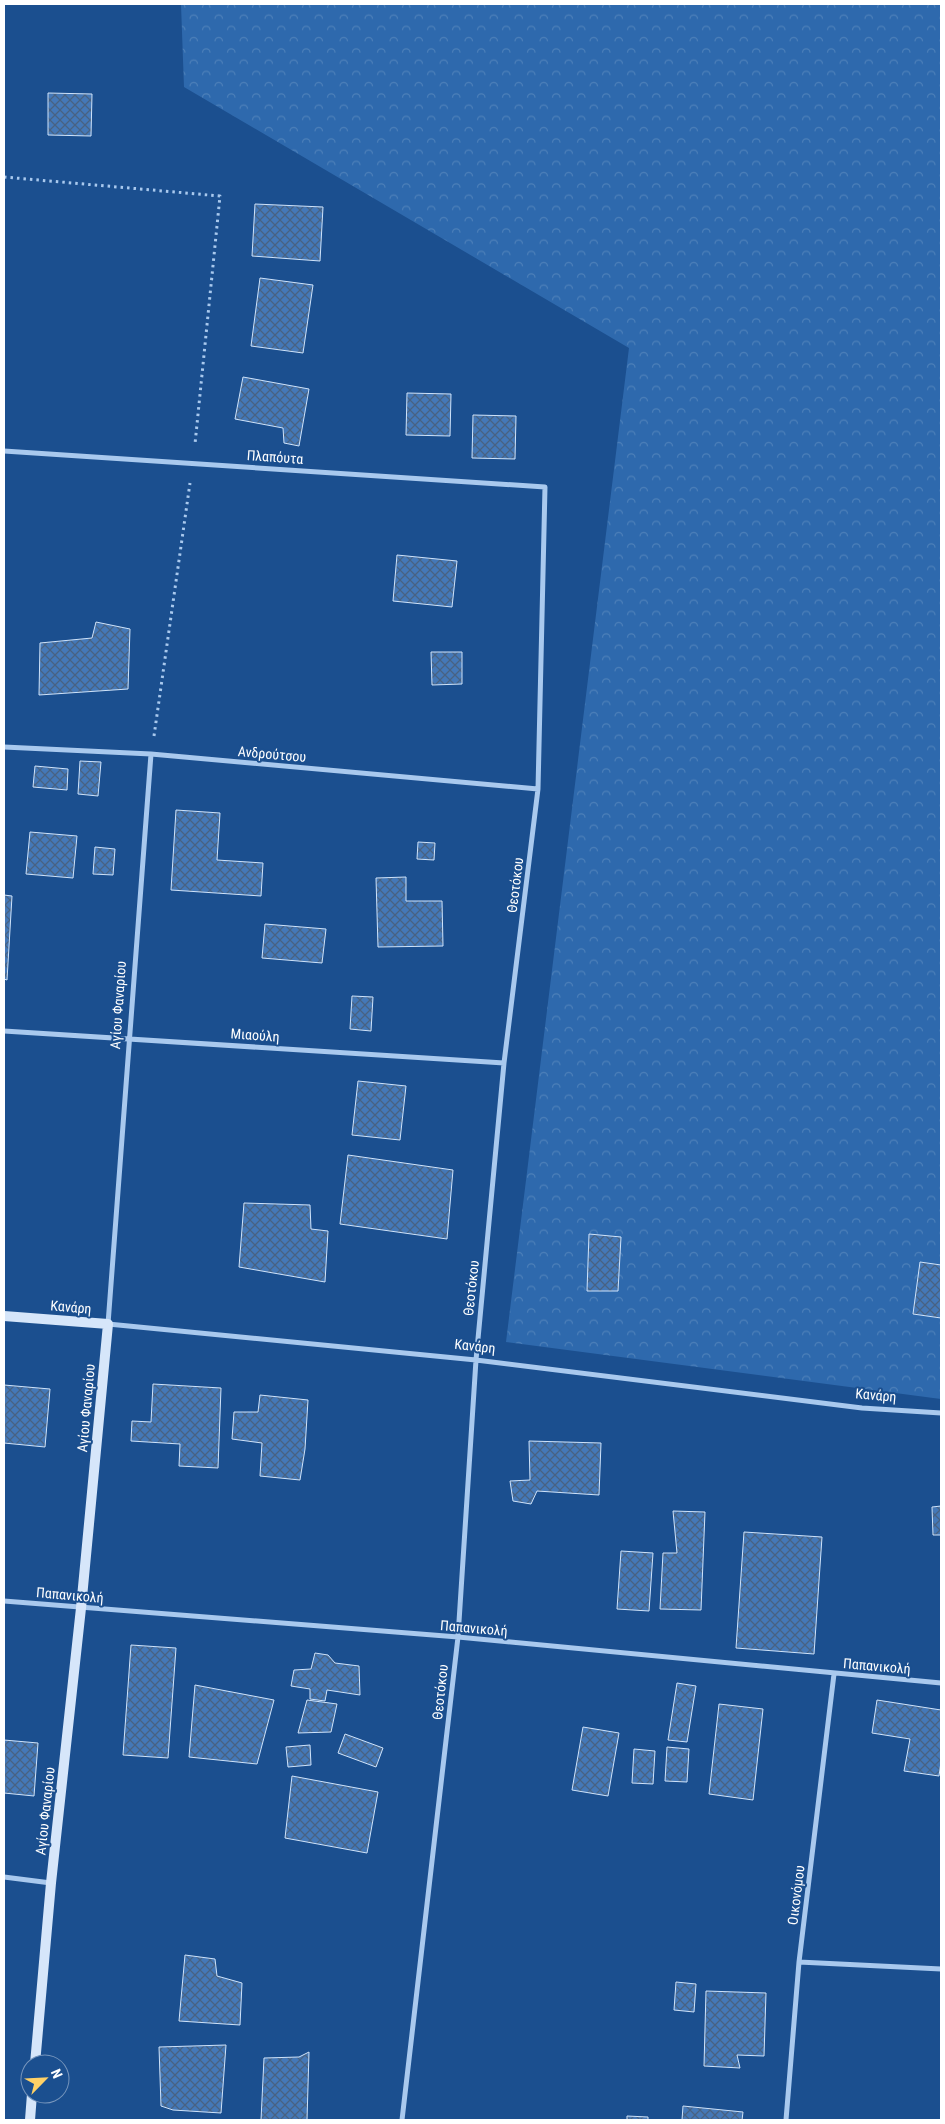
<svg xmlns="http://www.w3.org/2000/svg" width="945" height="2124" font-family="'Roboto Condensed',sans-serif">
<defs>
<pattern id="forest-crowns" width="20" height="18" patternUnits="userSpaceOnUse" patternTransform="scale(1.25)"><rect width="20" height="18" fill="#2e69ad"/><path d="M2 6a3 3 0 1 1 6 0M12 15a3 3 0 1 1 6 0" fill="none" stroke="#4d80b9"/></pattern>
<pattern id="building-cross-hatch" width="8" height="8" patternUnits="userSpaceOnUse" patternTransform="scale(1.25)"><rect width="8" height="8" fill="#4478b7"/><path d="M0 0l8 8M0 8l8-8" fill="none" stroke="#486282"/></pattern>
</defs>
<rect width="100%" height="100%" fill="#1b4f8f"/>
<path fill="url(#forest-crowns)" d="M 181,4 L 941,4 L 941,1399 L 506,1342 L 629,348 L 184,87 Z"/>
<path fill="url(#building-cross-hatch)" stroke="#cfe3fa" d="M 48,93 L 92,94 L 91,136 L 48,135 Z
M 255,204 L 323,207 L 320,261 L 252,256 Z
M 260,278 L 313,285 L 303,353 L 251,346 Z
M 243,377 L 309,389 L 299,446 L 284,443 L 283,428 L 235,419 Z
M 407,393 L 451,394 L 450,436 L 406,435 Z
M 473,415 L 516,416 L 515,459 L 472,458 Z
M 397,555 L 457,561 L 452,607 L 393,601 Z
M 96,622 L 130,629 L 128,689 L 39,695 L 40,643 L 92,638 Z
M 431,652 L 462,652 L 462,684 L 432,685 Z
M 80,761 L 101,762 L 98,796 L 78,794 Z
M 35,766 L 68,769 L 67,790 L 33,787 Z
M 176,810 L 220,813 L 217,860 L 263,863 L 261,896 L 171,890 Z
M 30,832 L 77,836 L 73,878 L 26,874 Z
M 418,842 L 435,843 L 434,860 L 417,859 Z
M 95,847 L 115,849 L 113,875 L 93,874 Z
M 406,877 L 406,901 L 442,901 L 443,946 L 378,947 L 376,878 Z
M 4,895 L 12,896 L 7,980 L 4,979 Z
M 265,924 L 326,929 L 322,963 L 262,958 Z
M 352,996 L 373,997 L 371,1031 L 350,1029 Z
M 358,1081 L 406,1086 L 400,1140 L 352,1135 Z
M 348,1155 L 453,1170 L 447,1239 L 340,1224 Z
M 244,1203 L 310,1205 L 311,1229 L 328,1231 L 325,1282 L 239,1267 Z
M 589,1234 L 621,1237 L 618,1291 L 587,1291 Z
M 920,1262 L 941,1265 L 941,1318 L 913,1314 Z
M 153,1384 L 221,1388 L 218,1468 L 179,1466 L 180,1444 L 131,1441 L 132,1421 L 151,1422 Z
M 4,1385 L 50,1389 L 45,1447 L 4,1443 Z
M 260,1395 L 308,1400 L 305,1449 L 300,1480 L 260,1476 L 262,1443 L 232,1439 L 234,1412 L 258,1412 Z
M 529,1441 L 601,1443 L 599,1495 L 537,1491 L 531,1504 L 513,1501 L 510,1481 L 530,1480 Z
M 941,1506 L 941,1535 L 933,1535 L 932,1507 Z
M 673,1511 L 705,1512 L 701,1610 L 660,1609 L 663,1553 L 677,1553 Z
M 744,1532 L 822,1537 L 814,1654 L 736,1648 Z
M 621,1551 L 653,1553 L 649,1611 L 617,1609 Z
M 131,1645 L 176,1648 L 168,1758 L 123,1755 Z
M 315,1653 L 328,1655 L 335,1663 L 359,1666 L 360,1695 L 327,1690 L 325,1701 L 310,1699 L 310,1689 L 291,1686 L 294,1670 L 311,1669 Z
M 677,1683 L 696,1686 L 687,1742 L 668,1740 Z
M 195,1685 L 274,1700 L 257,1764 L 189,1757 Z
M 307,1700 L 337,1704 L 331,1732 L 298,1733 Z
M 877,1700 L 941,1710 L 941,1762 L 939,1776 L 904,1771 L 910,1739 L 872,1733 Z
M 719,1704 L 763,1709 L 753,1800 L 709,1794 Z
M 583,1727 L 619,1733 L 608,1796 L 572,1790 Z
M 345,1734 L 383,1748 L 376,1767 L 338,1753 Z
M 4,1740 L 38,1743 L 34,1796 L 4,1793 Z
M 310,1745 L 311,1765 L 288,1767 L 286,1747 Z
M 667,1747 L 689,1749 L 687,1782 L 665,1781 Z
M 634,1749 L 655,1751 L 653,1784 L 632,1783 Z
M 292,1776 L 378,1792 L 367,1853 L 285,1838 Z
M 185,1955 L 215,1959 L 217,1976 L 242,1983 L 240,2025 L 179,2021 Z
M 676,1982 L 696,1984 L 694,2012 L 674,2010 Z
M 706,1991 L 766,1993 L 764,2056 L 737,2055 L 740,2068 L 704,2066 Z
M 226,2045 L 221,2113 L 173,2110 L 161,2106 L 159,2047 Z
M 309,2052 L 307,2120 L 261,2120 L 264,2058 L 299,2057 Z
M 683,2106 L 743,2112 L 742,2120 L 682,2120 Z
M 627,2116 L 648,2117 L 648,2120 L 627,2120 Z"/>
<g fill="none" stroke-linecap="round" stroke-linejoin="round">
<path stroke="#a9c9ee" stroke-width="3" stroke-dasharray="2.5 4" stroke-linecap="butt" d="M 4,177 L 220,196 L 195,444
M 154,736 L 190,483"/>
<path stroke="#a9c9ee" stroke-width="5" d="M 4,451 L 545,487 L 538,789 L 504,1063 L 476,1360 L 458,1637 L 402,2120
M 4,747 L 151,754 L 538,789
M 151,754 L 108,1324 L 476,1360 L 862,1408 L 941,1413
M 4,1031 L 504,1063
M 4,1601 L 458,1637 L 941,1683
M 4,1877 L 51,1883
M 799,1962 L 941,1969
M 786,2120 L 799,1962 L 834,1674"/>
<path stroke="#d6e6fa" stroke-width="10" d="M 4,1316 L 108,1324 L 81,1608 L 51,1883 L 35,2064
M 30,2120 L 32,2094"/>
</g>
<g text-anchor="middle" stroke-width="4" stroke-linejoin="round" paint-order="stroke">
<g font-size="14" fill="#fff" stroke="#1b4f8f">
<text transform="translate(275 457) rotate(4)" y="5">Πλαπόυτα</text>
<text transform="translate(272 754) rotate(5)" y="5">Ανδρούτσου</text>
<text transform="translate(515 885) rotate(-83)" y="5">Θεοτόκου</text>
<text transform="translate(118 1005) rotate(-86)" y="5">Αγίου Φαναρίου</text>
<text transform="translate(255 1035) rotate(4)" y="5">Μιαούλη</text>
<text transform="translate(471 1288) rotate(-84)" y="5">Θεοτόκου</text>
<text transform="translate(71 1307) rotate(5)" y="5">Κανάρη</text>
<text transform="translate(475 1346) rotate(6)" y="5">Κανάρη</text>
<text transform="translate(876 1395) rotate(5)" y="5">Κανάρη</text>
<text transform="translate(86 1408) rotate(-85)" y="5">Αγίου Φαναρίου</text>
<text transform="translate(70 1595) rotate(5)" y="5">Παπανικολή</text>
<text transform="translate(474 1628) rotate(5)" y="5">Παπανικολή</text>
<text transform="translate(877 1666) rotate(5)" y="5">Παπανικολή</text>
<text transform="translate(440 1692) rotate(-84)" y="5">Θεοτόκου</text>
<text transform="translate(45 1811) rotate(-84)" y="5">Αγίου Φαναρίου</text>
<text transform="translate(796 1895) rotate(-83)" y="5">Οικονόμου</text>
</g>
</g>
<rect width="945" height="2124" fill="none" stroke="#ffffff" stroke-width="10"/>
<g transform="translate(45 2079) rotate(66)"><circle r="24" fill="#1b4f8f" stroke="#7695bc"/>
<path d="M0-4L9 19L0 12L-9 19Z" fill="#ffd166"/>
<text y="-8" font-size="14" font-weight="bold" text-anchor="middle" fill="#ffffff">N</text>
</g>
</svg>
